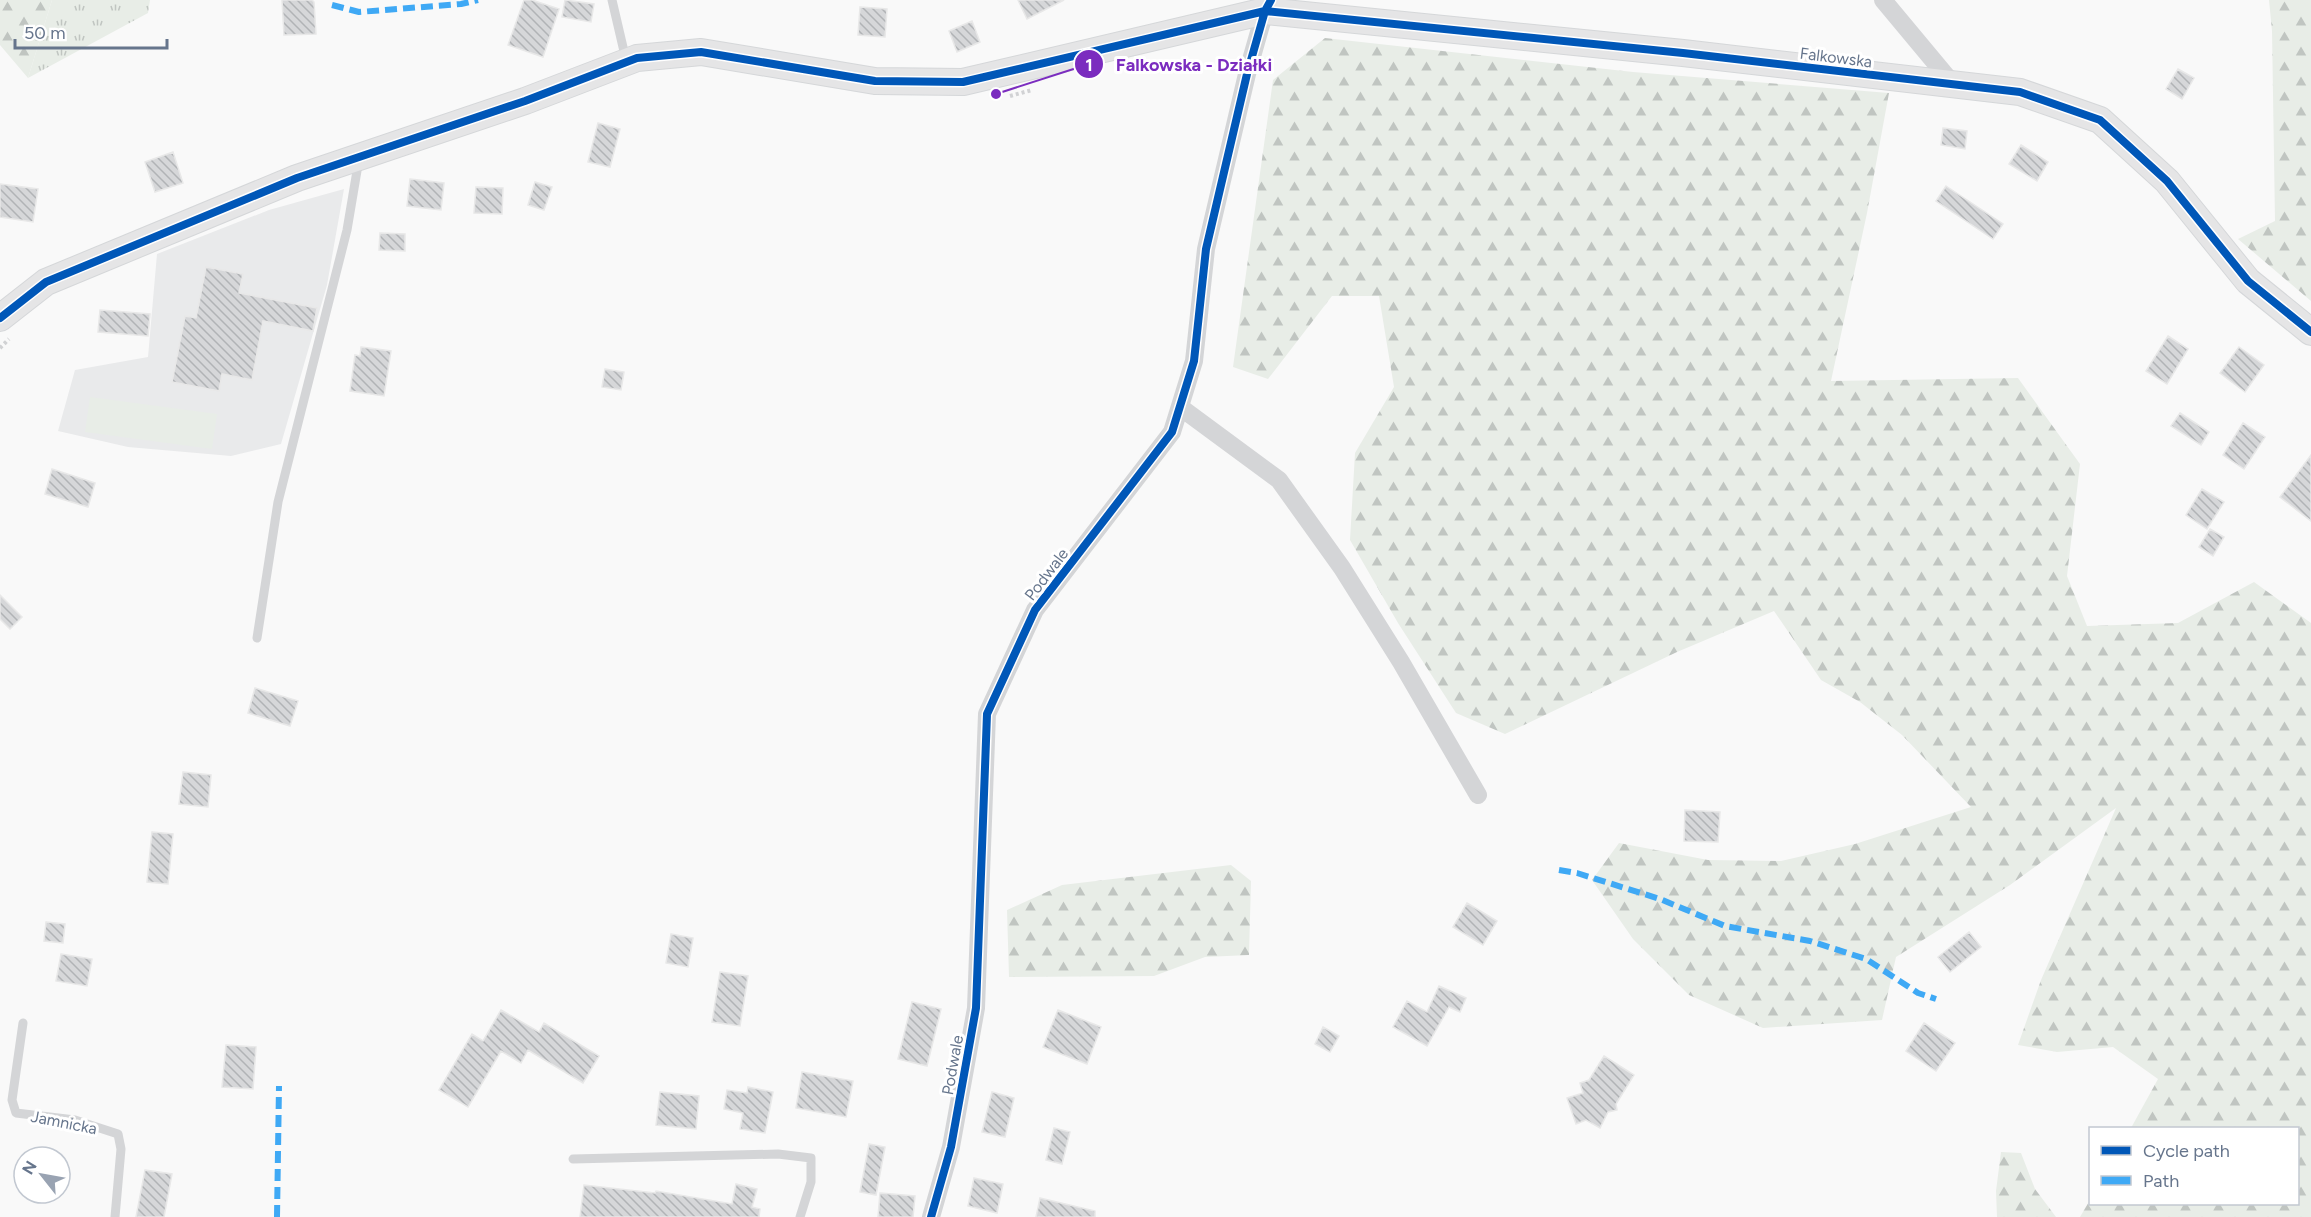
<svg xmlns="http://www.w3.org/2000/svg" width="2311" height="1217" font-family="Figtree,sans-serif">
<defs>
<pattern id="grass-tufts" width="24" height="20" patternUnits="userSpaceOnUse" patternTransform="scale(1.5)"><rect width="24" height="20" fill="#e8ede7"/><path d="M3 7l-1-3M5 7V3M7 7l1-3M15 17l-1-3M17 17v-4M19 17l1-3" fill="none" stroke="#c0c5c1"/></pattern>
<pattern id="forest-firs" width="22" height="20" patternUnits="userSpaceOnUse" patternTransform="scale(1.5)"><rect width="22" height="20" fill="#e8ede7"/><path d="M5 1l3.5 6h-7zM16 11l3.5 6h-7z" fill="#c0c5c1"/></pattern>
<pattern id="building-back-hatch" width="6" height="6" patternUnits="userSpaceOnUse" patternTransform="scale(1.5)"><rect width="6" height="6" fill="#d6d7d9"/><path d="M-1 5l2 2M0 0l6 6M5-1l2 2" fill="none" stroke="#b1b3b6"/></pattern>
</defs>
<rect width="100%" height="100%" fill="#f9f9f9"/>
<path fill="#e9eaeb" d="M 344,189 L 327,285 L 281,444 L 231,456 L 128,447 L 58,431 L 75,370 L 148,357 L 157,254 L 269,210 Z"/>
<path fill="url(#grass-tufts)" d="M 52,0 L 150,0 L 148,13 L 28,78 Z"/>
<path fill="url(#forest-firs)" d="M 0,0 L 52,0 L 28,78 L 0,45 Z
M 2269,0 L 2311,0 L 2311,301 L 2238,239 L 2275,221 L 2272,31 Z
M 1325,38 L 1633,72 L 1889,93 L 1867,213 L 1831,381 L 2018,378 L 2080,464 L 2067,576 L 2087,626 L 2178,623 L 2254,582 L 2311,623 L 2311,1217 L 2080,1217 L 2090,1200 L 2090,1204 L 2298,1204 L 2298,1128 L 2131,1128 L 2158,1079 L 2113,1047 L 2057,1052 L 2018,1045 L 2041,980 L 2116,808 L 2010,885 L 1896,957 L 1882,1020 L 1763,1028 L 1689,995 L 1633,939 L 1592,880 L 1619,843 L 1708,860 L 1781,861 L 1855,844 L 1971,807 L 1902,735 L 1860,702 L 1821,680 L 1774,611 L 1677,652 L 1505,734 L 1456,713 L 1398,623 L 1350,540 L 1355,453 L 1394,387 L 1379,296 L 1332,296 L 1268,379 L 1233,367 L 1273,80 Z
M 1231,865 L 1251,881 L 1249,955 L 1205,957 L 1154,976 L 1009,977 L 1007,910 L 1062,885 Z
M 2001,1152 L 2021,1153 L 2035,1189 L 2056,1217 L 1997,1217 L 1996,1191 Z"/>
<path fill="#e8ede7" d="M 90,397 L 217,414 L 212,449 L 85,432 Z"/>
<path fill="url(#building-back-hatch)" stroke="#e8e8e8" stroke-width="1.5" d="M 282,0 L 312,0 L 314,2 L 316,34 L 284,35 Z
M 524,0 L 532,0 L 559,9 L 543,57 L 508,45 Z
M 565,0 L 594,4 L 591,22 L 562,17 Z
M 1018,0 L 1064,0 L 1027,19 Z
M 860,7 L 887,9 L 885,37 L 858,35 Z
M 972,21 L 980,42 L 957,52 L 949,31 Z
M 2178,69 L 2194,78 L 2182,99 L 2166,89 Z
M 598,123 L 620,129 L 610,167 L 588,162 Z
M 1943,128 L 1967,131 L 1965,149 L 1941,145 Z
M 2021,145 L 2048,162 L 2037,181 L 2009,164 Z
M 173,152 L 183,183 L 155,192 L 145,162 Z
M 410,179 L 444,183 L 441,210 L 407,206 Z
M 535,182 L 552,187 L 544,210 L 528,205 Z
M 0,184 L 38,189 L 33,222 L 0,217 Z
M 1946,186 L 2003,224 L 1993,239 L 1936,201 Z
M 476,187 L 503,188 L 502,214 L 474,213 Z
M 380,233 L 405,234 L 405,251 L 379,250 Z
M 206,267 L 243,274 L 239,293 L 317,308 L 313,331 L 263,321 L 252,380 L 222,374 L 219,391 L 172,382 L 185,316 L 196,318 Z
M 100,310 L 150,314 L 148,336 L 98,332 Z
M 2168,336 L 2188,349 L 2167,384 L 2146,371 Z
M 361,347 L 391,351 L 384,396 L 350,391 L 355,355 L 360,356 Z
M 2239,347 L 2264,365 L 2245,392 L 2220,373 Z
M 605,369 L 624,372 L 621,390 L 602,387 Z
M 2180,413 L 2209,432 L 2201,445 L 2171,426 Z
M 2243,423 L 2265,437 L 2244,469 L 2223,455 Z
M 2311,455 L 2311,521 L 2280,497 Z
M 52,469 L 95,483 L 88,507 L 45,494 Z
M 2202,489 L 2224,502 L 2207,529 L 2186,515 Z
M 2210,529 L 2224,537 L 2213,556 L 2199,547 Z
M 0,595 L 22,617 L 10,629 L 0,619 Z
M 255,688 L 298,701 L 290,726 L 248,713 Z
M 183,772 L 211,775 L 208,807 L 179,804 Z
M 1685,810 L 1720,812 L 1718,842 L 1684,841 Z
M 152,832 L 173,834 L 168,884 L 147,882 Z
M 1467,903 L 1497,921 L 1483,945 L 1453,927 Z
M 46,922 L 65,924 L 63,943 L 44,941 Z
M 1969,932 L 1981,947 L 1950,972 L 1938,957 Z
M 671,934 L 693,938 L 688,967 L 666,963 Z
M 61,954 L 92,959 L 87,986 L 56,981 Z
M 720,972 L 748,976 L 740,1026 L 712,1022 Z
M 1439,986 L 1466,998 L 1460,1012 L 1449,1007 L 1427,1046 L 1393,1027 L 1407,1001 L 1427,1012 Z
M 912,1002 L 941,1009 L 927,1066 L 898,1059 Z
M 501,1010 L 539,1032 L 544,1023 L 599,1056 L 583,1083 L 528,1050 L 521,1063 L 501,1051 L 468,1107 L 439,1090 L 472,1034 L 483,1041 Z
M 1058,1010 L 1101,1027 L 1087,1064 L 1043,1047 Z
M 1924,1023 L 1955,1043 L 1936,1071 L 1906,1051 Z
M 1323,1027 L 1339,1036 L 1330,1052 L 1315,1044 Z
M 226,1045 L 256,1047 L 253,1089 L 222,1087 Z
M 1604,1056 L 1634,1075 L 1616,1104 L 1617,1110 L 1608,1112 L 1600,1128 L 1586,1120 L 1576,1124 L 1567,1098 L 1583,1093 L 1580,1083 L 1589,1080 Z
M 802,1072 L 853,1081 L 846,1117 L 796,1108 Z
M 748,1087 L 773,1092 L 765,1133 L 740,1129 L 743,1113 L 724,1109 L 727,1090 L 747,1093 Z
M 660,1092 L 699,1096 L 696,1129 L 656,1125 Z
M 992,1092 L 1014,1098 L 1005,1137 L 982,1132 Z
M 1054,1128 L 1070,1132 L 1062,1164 L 1046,1160 Z
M 869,1144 L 885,1147 L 876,1195 L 860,1192 Z
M 145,1170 L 172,1174 L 164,1217 L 136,1217 Z
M 974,1178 L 1003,1184 L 997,1213 L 968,1206 Z
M 736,1184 L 757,1189 L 752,1207 L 760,1209 L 759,1217 L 580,1217 L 584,1185 L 655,1193 L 656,1191 L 732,1204 Z
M 880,1193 L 915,1196 L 913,1217 L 878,1217 Z
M 1040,1198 L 1095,1211 L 1095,1217 L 1036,1217 Z"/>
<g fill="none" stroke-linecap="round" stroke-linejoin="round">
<g stroke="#d5d7d9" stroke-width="28">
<path id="secondary" d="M 0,318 L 46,282 L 297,178 L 525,101 L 637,58 L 701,52 L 875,81 L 963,82 L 1265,11 L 1683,53 L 2020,92 L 2100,120 L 2167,181 L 2248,281 L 2311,332"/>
</g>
<path stroke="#d1d2d4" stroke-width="4" stroke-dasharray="3 3" stroke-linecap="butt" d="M 1010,96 L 1032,90
M 0,348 L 9,339"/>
<path stroke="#d4d5d7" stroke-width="9" d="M 612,0 L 626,60
M 257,638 L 278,502 L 347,230 L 359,159
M 23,1023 L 12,1100 L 16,1113 L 75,1120 L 118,1134 L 121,1149 L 115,1217
M 573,1159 L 778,1154 L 811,1158 L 811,1182 L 800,1217"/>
<path stroke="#d4d5d7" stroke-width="18" d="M 1883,0 L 1953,84
M 1180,407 L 1279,480 L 1342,568 L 1401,662 L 1478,795
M 931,1217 L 951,1147 L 976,1008 L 987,714 L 1035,610 L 1172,432 L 1194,361 L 1206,249 L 1247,74 L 1265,11 L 1269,3"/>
<use href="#secondary" stroke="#e5e5e6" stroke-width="26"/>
<path stroke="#3fa9f5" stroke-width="6" stroke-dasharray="12 6" stroke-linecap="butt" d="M 332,5 L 359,12 L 461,4 L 478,0
M 1559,870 L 1577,873 L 1660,899 L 1725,926 L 1810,941 L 1866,959 L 1918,993 L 1936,999
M 277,1217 L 279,1086"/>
<g stroke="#fff" stroke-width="11">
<path id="cycleway" d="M 0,318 L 46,282 L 297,178 L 525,101 L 637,58 L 701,52 L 875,81 L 963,82 L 1265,11 L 1683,53 L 2020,92 L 2100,120 L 2167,181 L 2248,281 L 2311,332
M 931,1217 L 951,1147 L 976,1008 L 987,714 L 1035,610 L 1172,432 L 1194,361 L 1206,249 L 1247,74 L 1265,11 L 1271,0"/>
</g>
<use href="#cycleway" stroke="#0057b8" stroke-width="8"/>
</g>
<g text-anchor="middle" stroke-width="6" stroke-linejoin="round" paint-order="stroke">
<g font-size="16" fill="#66758c" stroke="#fff">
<text transform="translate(1836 57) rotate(7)" y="6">Falkowska</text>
<text transform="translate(1046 574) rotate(-53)" y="6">Podwale</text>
<text transform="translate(952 1065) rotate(-80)" y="6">Podwale</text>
<text transform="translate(64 1122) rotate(11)" y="6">Jamnicka</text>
</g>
</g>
<path fill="none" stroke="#7b2cbf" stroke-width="2" d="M996 94L1089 64"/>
<g fill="#7b2cbf" stroke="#fff" stroke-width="2">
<circle cx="996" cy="94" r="6"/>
<circle cx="1089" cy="64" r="15"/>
</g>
<g font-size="18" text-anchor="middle" font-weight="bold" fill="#fff">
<text x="1089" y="71">1</text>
</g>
<g font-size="18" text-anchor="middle" font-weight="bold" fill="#7b2cbf" stroke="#fff" stroke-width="6" stroke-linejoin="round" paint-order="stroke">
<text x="1194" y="71">Falkowska - Działki</text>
</g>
<rect x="2089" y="1127" width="210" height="78" fill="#ffffff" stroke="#c2c8d1" stroke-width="1.5"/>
<rect x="2101" y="1146" width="30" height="9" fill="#0057b8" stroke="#c2c8d1" stroke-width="1.5"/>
<text x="2143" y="1157" font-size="18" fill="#66758c">Cycle path</text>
<rect x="2101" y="1176" width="30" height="9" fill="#3fa9f5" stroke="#c2c8d1" stroke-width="1.5"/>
<text x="2143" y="1187" font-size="18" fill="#66758c">Path</text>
<g transform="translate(42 1175) rotate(301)"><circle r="28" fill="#ffffff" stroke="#c2c8d1" stroke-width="1.5"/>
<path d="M0-4.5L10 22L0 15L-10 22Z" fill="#99a3b2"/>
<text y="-9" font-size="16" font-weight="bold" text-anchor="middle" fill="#66758c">N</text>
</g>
<path d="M15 39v9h152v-9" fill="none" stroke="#66758c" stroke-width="3"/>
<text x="24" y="39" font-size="18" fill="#66758c" stroke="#ffffff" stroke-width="4.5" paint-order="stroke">50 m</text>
</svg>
